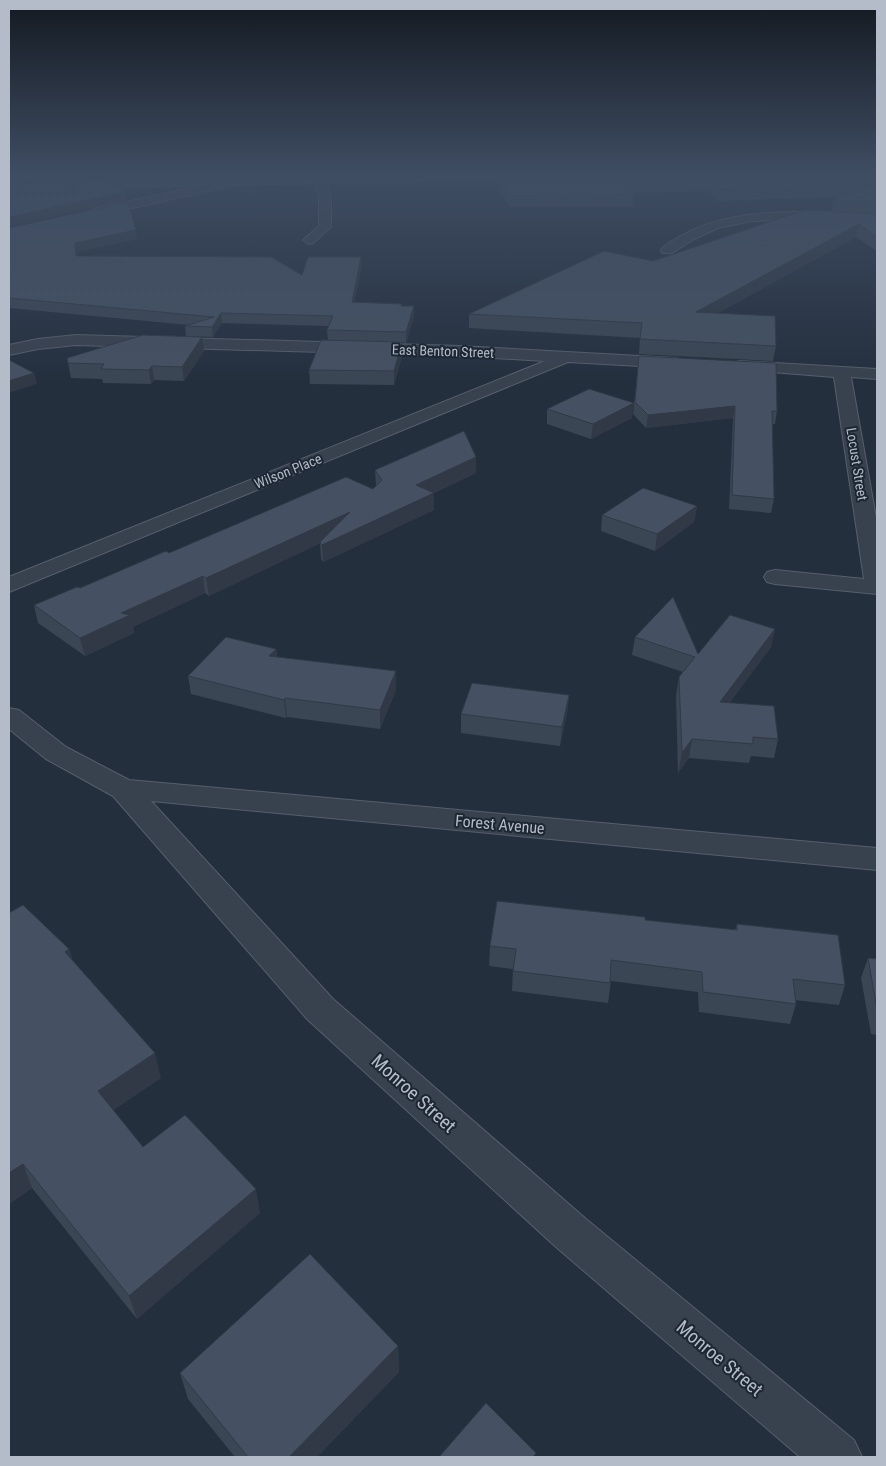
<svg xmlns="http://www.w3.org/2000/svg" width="886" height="1466" font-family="'Roboto Condensed',sans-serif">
<rect width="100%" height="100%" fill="#242f3e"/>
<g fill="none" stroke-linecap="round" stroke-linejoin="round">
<g stroke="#565f6c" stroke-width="2">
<path id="street" d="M 114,174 L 125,174 L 119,187 L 115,188 L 110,185 Z
M 321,177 L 326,180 L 331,201 L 331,227 L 313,243 L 309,244 L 303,240 L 319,226 L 319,201 L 316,180 Z
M 234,179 L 239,182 L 238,184 L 93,217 L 87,213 L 93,209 Z
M 794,212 L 877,216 L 877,224 L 794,219 L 751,221 L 718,228 L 694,239 L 672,253 L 662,253 L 661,250 C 665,244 673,241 679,237 C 715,216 754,213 794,212 Z
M 76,335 L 460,346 L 676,358 L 682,360 L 684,363 L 682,366 L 676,368 L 568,362 L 9,592 L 9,577 L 545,361 L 460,356 L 76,345 L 38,349 L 9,355 L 9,345 L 38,339 Z
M 739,361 L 877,369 L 877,379 L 851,377 L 877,523 L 877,594 L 775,584 L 767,582 L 764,577 L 767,572 L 775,570 L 864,579 L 834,377 L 733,369 L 731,366 L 733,363 Z
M 9,708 L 19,710 L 66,747 L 129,780 L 877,848 L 877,870 L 151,801 L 333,999 L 586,1219 L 854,1440 L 862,1457 L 800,1457 L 556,1247 L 307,1019 L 113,796 L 46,759 L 9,729 Z"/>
</g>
<g stroke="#565f6c" stroke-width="2">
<path id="secondary" d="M 433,174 L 605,174 L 600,177 L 9,190 L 9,184 Z"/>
</g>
<use href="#street" fill="#38414e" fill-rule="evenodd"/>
<use href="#secondary" fill="#465061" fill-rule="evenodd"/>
</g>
<path fill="#3b4654" d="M 9,174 L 85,174 L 81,180 L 9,182 Z
M 494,174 L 868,174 L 877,177 L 877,251 L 856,237 L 718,313 L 776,346 L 773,361 L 639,354 L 640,338 L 469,328 L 469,314 L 653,261 L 831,211 L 833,200 L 842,197 L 719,201 L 709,191 L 631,193 L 634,195 L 633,207 L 510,207 L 494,181 Z
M 9,228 L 137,239 L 76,252 L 77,256 L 302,275 L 361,257 L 362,266 L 354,302 L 402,306 L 414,316 L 406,343 L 402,342 L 402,356 L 394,385 L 310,384 L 309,370 L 328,340 L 327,330 L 329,326 L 222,323 L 213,337 L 186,336 L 185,326 L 189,325 L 9,308 Z
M 202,337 L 204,351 L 184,381 L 154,380 L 151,384 L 103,383 L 102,379 L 71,378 L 68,363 Z
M 639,356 L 777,411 L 775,424 L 772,424 L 774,499 L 771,513 L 729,509 L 733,418 L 646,428 L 633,414 Z
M 547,409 L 632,418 L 591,439 L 547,424 Z
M 476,457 L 476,473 L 434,493 L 434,510 L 323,562 L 321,559 L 320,543 L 209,596 L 205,593 L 133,627 L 134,633 L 85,656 L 38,623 L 34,605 L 80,588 L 169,553 L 373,489 L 376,486 L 375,470 Z
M 697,506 L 694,522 L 655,551 L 601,531 L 602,515 Z
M 635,637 L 698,654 L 771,647 L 730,702 L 778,739 L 774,758 L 751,756 L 749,763 L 689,758 L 678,773 L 676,696 L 679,677 L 683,672 L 632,655 Z
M 276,649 L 277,657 L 396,671 L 396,690 L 380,729 L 287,717 L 286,718 L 191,694 L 188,676 Z
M 569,695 L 567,713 L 560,746 L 461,733 L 461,714 Z
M 645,920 L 735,930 L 737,924 L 845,985 L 839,1005 L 795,1000 L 796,1004 L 790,1024 L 699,1012 L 698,992 L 611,981 L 608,1003 L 512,991 L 513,969 L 489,966 L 490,946 Z
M 69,949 L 72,959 L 161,1078 L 113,1110 L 143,1147 L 260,1213 L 137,1319 L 32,1188 L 9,1204 Z
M 868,958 L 877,959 L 877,1035 L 871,1034 L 861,978 Z
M 398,1346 L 399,1372 L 317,1457 L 235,1457 L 188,1399 L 180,1373 Z"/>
<path fill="#303945" d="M 80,174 L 85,174 L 81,180 Z
M 74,182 L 76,190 L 71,188 Z
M 125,192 L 126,200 L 9,226 L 9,217 Z
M 859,224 L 856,237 L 694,326 L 696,312 Z
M 136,230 L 137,239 L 76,252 L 78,265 L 75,243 Z
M 361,257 L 362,266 L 352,312 L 352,302 Z
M 414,306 L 414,316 L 406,343 L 406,332 Z
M 221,313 L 222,323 L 213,337 L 212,327 Z
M 202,337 L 204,351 L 184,381 L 182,367 Z
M 402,342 L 402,356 L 394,385 L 394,371 Z
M 152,366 L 154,380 L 151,384 L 149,370 Z
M 34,373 L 37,384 L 9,393 L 9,381 Z
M 634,403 L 632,418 L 591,439 L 593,424 Z
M 735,406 L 733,418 L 646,428 L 648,415 Z
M 476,457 L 476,473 L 416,501 L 416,485 Z
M 434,493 L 434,510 L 323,562 L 322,545 Z
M 697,506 L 694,522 L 655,551 L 657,534 Z
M 350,512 L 351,529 L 209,596 L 206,578 Z
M 203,576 L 205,593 L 133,627 L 134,633 L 85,656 L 80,638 L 121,613 Z
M 775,629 L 771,647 L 717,720 L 720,702 Z
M 276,649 L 278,667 L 269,656 Z
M 396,671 L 396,690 L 380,729 L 380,710 Z
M 569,695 L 567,713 L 560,746 L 562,727 Z
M 285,698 L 287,717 L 286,718 L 284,700 Z
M 692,739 L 689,758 L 678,773 L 682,753 Z
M 69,949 L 76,974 L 65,952 Z
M 155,1053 L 161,1078 L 105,1115 L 98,1091 Z
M 23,1164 L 32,1188 L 9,1204 L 9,1173 Z
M 256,1189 L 260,1213 L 137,1319 L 129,1296 Z
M 398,1346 L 399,1372 L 317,1457 L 289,1457 Z"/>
<path fill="#455162" stroke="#303945" d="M 497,174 L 868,174 L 877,177 L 877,185 L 721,189 L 710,180 L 621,182 L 634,195 L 510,196 Z
M 74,182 L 71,188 L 123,185 L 125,192 L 9,217 L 9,184 Z
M 877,185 L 877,202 L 833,200 Z
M 128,202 L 136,230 L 75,243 L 76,256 L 271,257 L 302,275 L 308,257 L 361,257 L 352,302 L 402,304 L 401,306 L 414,306 L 406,332 L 327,330 L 333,316 L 221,313 L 212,327 L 185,326 L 214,317 L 9,298 L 9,228 Z
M 805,210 L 877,214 L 877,237 L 859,224 L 696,312 L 775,316 L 776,346 L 640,339 L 642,323 L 469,314 L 604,251 L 653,261 Z
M 143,335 L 202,337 L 182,367 L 152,366 L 149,370 L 101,369 L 104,364 L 68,363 L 67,358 Z
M 321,340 L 402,342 L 394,371 L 309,370 Z
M 639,356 L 776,363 L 777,411 L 772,411 L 774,499 L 732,495 L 735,406 L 648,415 L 635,402 Z
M 9,360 L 34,373 L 9,381 Z
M 589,389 L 634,403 L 593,424 L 547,409 Z
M 464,431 L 476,457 L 416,485 L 434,493 L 322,545 L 320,542 L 350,512 L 206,578 L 203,576 L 121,613 L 130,615 L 80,638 L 34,605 L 77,587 L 80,588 L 166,551 L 169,553 L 346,477 L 373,489 L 382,480 L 375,470 Z
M 643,488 L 697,506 L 657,534 L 602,515 Z
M 673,597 L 698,654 L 730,615 L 775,629 L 720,702 L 774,706 L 778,739 L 753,737 L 753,744 L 692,739 L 682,753 L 679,677 L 695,657 L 635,637 Z
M 226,637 L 276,649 L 269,656 L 396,671 L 380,710 L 285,698 L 284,700 L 188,676 Z
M 472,683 L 569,695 L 562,727 L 461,714 Z
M 497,901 L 645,917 L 645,920 L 737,930 L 737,924 L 838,935 L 845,985 L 793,979 L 796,1004 L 703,992 L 702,972 L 611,960 L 610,983 L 513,971 L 516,949 L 490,946 Z
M 23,905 L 69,949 L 65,952 L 155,1053 L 98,1091 L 143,1147 L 185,1115 L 256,1189 L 129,1296 L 23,1164 L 9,1173 L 9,913 Z
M 868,958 L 877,959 L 877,1009 Z
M 310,1254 L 398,1346 L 289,1457 L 248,1457 L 180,1373 Z
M 486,1403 L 536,1453 L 533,1457 L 439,1457 Z"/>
<linearGradient id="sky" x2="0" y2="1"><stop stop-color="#141a22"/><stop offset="0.46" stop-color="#3f4d63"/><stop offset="1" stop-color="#3f4d63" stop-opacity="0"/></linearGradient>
<rect width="886" height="380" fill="url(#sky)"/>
<g text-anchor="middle" stroke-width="4" stroke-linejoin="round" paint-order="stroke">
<g font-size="14" fill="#b4bcc9" stroke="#1d2633">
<text transform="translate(443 351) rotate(2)" y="5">East Benton Street</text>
<text transform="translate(857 464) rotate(81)" y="5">Locust Street</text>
<text transform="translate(288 471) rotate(-22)" y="5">Wilson Place</text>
</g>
<g font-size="16" fill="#b4bcc9" stroke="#1d2633">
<text transform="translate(500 824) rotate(5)" y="6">Forest Avenue</text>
</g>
<g font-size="19" fill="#b4bcc9" stroke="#1d2633">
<text transform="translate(414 1093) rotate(42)" y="7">Monroe Street</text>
<text transform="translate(720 1358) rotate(40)" y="7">Monroe Street</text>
</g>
</g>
<rect width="886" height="1466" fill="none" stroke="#b4bcc9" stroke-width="20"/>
</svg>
